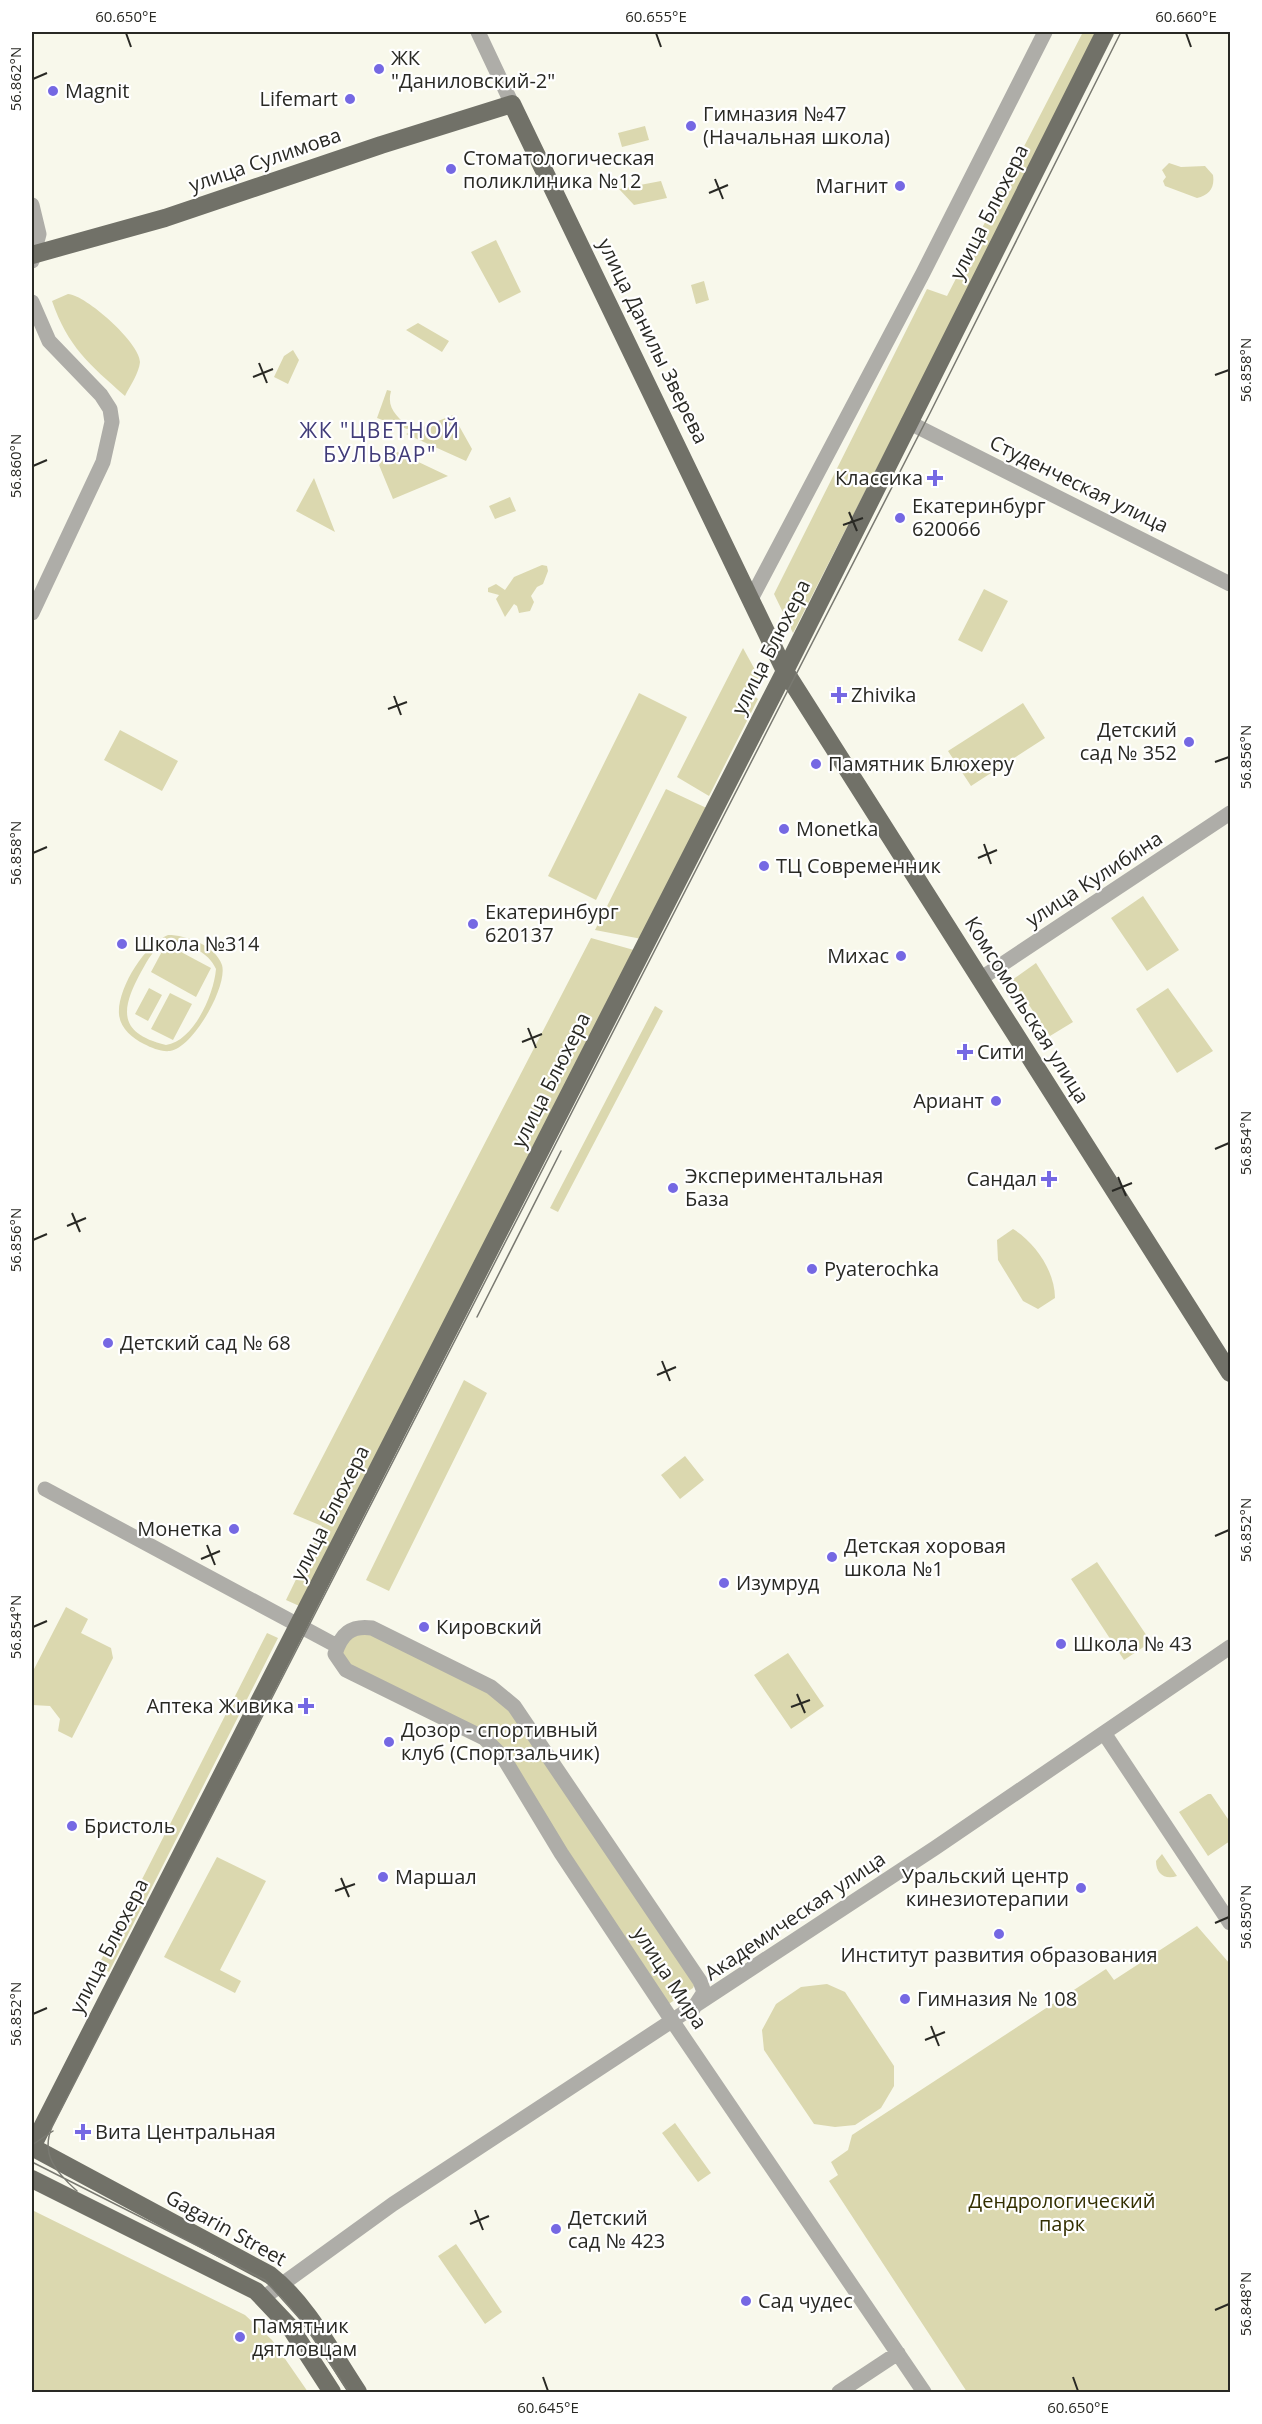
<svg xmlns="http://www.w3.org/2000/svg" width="1262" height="2424" font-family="'Open Sans',sans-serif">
<rect width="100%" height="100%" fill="#f8f8eb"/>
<path fill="#dbd8af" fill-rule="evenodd" d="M 1083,32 L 1099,32 L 793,633 L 774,594 L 927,289 L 947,296 Z
M 645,126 L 649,140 L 622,147 L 618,133 Z
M 1169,163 L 1181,167 L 1205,166 L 1213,175 C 1215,188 1209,195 1197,198 L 1165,186 L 1163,181 L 1166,177 L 1162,170 Z
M 661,181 L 667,198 L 634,205 L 619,189 Z
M 496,240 L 521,292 L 499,303 L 471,252 Z
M 704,281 L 709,300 L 696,304 L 691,285 Z
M 68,294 C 86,295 140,343 140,362 C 139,373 130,386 125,396 C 89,364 68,347 52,301 Z
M 418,323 L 449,341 L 442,352 L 406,330 Z
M 293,350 L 299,360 L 288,384 L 274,377 L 284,356 Z
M 387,390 L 391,391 C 386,409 398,417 410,428 L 407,429 L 377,418 Z
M 453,415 L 472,449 L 466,461 L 406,434 Z
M 391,449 L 448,476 L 393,499 L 379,465 Z
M 314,478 L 335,532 L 296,511 Z
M 510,497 L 516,511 L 495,519 L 489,506 Z
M 542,565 L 547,566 L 548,571 L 543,584 L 537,587 L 531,596 L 534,602 L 530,611 L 519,613 L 517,606 L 514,604 L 505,617 L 496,599 L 499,595 L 488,592 L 488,588 L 496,584 L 505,590 L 514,577 Z
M 984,589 L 1008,601 L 982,652 L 958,640 Z
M 743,648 L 759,677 L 751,693 L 758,699 L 709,796 L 677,777 Z
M 639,693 L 687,717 L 596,900 L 548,876 Z
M 1023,703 L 1045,738 L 971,786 L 948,751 Z
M 120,730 L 178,761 L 162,791 L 104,760 Z
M 666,789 L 713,811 L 647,940 L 595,930 Z
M 1143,896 L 1179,950 L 1147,971 L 1111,918 Z
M 168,935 C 186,935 215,945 222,965 C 228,986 193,1048 170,1051 C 161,1052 152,1048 144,1044 C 132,1038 120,1028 119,1014 C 117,989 145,944 168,935 ZM 169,941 C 186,942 209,952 216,969 C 214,994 194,1041 166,1045 C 117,1033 121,1009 141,972 C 148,960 154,946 169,941 Z
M 591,938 L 641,952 L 306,1609 L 286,1600 L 322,1526 L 293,1514 Z
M 166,944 L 211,968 L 196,997 L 151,972 Z
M 1036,963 L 1073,1022 L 1050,1036 L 1012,980 Z
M 149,988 L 162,995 L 148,1021 L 135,1014 Z
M 1168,988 L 1213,1051 L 1177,1073 L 1136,1009 Z
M 170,993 L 192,1004 L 173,1040 L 151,1029 Z
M 655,1006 L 663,1011 L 558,1212 L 550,1208 Z
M 1013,1229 C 1036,1243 1055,1272 1055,1298 L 1038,1309 L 1023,1301 L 998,1260 L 997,1240 Z
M 464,1380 L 487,1393 L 389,1591 L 366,1580 Z
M 685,1456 L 704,1480 L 680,1499 L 661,1475 Z
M 1097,1562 L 1151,1642 L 1124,1660 L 1071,1579 Z
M 66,1607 L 88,1619 L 81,1633 L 111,1648 L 113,1658 L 72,1738 L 58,1731 L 60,1719 L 50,1706 L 32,1705 L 32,1673 Z
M 361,1627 L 502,1695 L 698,1977 L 693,1988 L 664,2007 L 493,1745 L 346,1670 L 337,1646 Z
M 267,1633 L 278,1638 L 109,1972 L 98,1966 Z
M 788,1653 L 824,1706 L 791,1729 L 754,1675 Z
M 1208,1794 L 1211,1794 L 1230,1822 L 1230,1841 L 1208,1856 L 1179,1812 Z
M 1162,1854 L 1177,1876 C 1165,1880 1156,1874 1156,1861 Z
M 217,1857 L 266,1881 L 220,1970 L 241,1981 L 235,1993 L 164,1957 Z
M 1197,1926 L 1230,1964 L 1230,2392 L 967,2392 L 829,2181 L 838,2175 L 831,2162 L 848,2150 L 852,2135 L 1106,1969 L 1114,1980 Z
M 827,1984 L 845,1992 L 894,2066 L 894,2086 L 881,2108 L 855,2125 L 835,2127 L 814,2124 L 764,2050 L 762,2030 L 776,2004 L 801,1987 Z
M 675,2123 L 711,2173 L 698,2182 L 662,2133 Z
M 32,2210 L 245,2315 L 272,2340 L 308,2392 L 32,2392 Z
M 456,2244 L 502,2312 L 485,2324 L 438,2256 Z"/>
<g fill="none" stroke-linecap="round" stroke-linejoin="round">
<path stroke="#aeada8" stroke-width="15" d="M 478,32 L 512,104
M 32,205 L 39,234 L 32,261
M 32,302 L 49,341 L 101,395 L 110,409 L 112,422 L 103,462 L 32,613
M 908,422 L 1230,584
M 751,599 L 923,273 L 1045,32
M 980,979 L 1230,813
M 45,1489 L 337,1646
M 1104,1733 L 1230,1923
M 693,2009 L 704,1992 L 700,1981 L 514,1706 L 491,1687 L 372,1628 C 351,1625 341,1634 335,1654 L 346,1670 L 484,1738 L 503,1757 L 561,1853 L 673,2022 L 924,2392
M 263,2298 L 393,2204 L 935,1848 L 1230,1647
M 839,2392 L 898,2353"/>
<path stroke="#717168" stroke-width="18" d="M 32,255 L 165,218 L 381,145 L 512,104 L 785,671 L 1230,1373
M 32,2147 L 785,671 L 1105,32
M 32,2147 L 270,2275 C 307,2304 332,2353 358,2392
M 32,2179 L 256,2291 L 290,2327 L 332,2392"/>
<path stroke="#797971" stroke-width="1.5" d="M 477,1317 L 561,1151
M 32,2145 L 53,2131
M 32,2162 L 265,2280 L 301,2320 L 349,2392
M 77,2191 C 57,2173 40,2155 52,2127 L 930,413 L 1121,32"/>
</g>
<path fill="none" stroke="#292924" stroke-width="2" d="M 126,33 L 131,47M 656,33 L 661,47M 1186,33 L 1191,47M 33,79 L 47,73M 715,179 L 723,199M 709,193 L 728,185M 259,363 L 267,383M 1215,375 L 1229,370M 253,377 L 273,369M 33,466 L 47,460M 849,512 L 857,531M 843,525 L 863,518M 394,696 L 401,715M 388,709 L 407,702M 1215,762 L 1229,757M 984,844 L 991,864M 33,853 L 47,847M 978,858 L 997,850M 528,1028 L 536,1048M 522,1042 L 542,1034M 1215,1149 L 1229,1143M 1118,1177 L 1126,1196M 1112,1191 L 1132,1183M 72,1213 L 80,1232M 67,1226 L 86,1218M 33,1240 L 47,1234M 662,1361 L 670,1381M 657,1375 L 676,1367M 1215,1536 L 1229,1530M 207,1545 L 215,1565M 201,1559 L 220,1551M 33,1627 L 47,1621M 797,1694 L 805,1713M 791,1707 L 810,1700M 341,1878 L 349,1897M 335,1891 L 355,1884M 1215,1923 L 1229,1917M 33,2014 L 47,2008M 931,2026 L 939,2046M 925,2040 L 945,2032M 475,2210 L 483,2230M 470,2224 L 489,2216M 1215,2310 L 1229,2304M 543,2377 L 548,2391M 1073,2377 L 1078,2391"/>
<g fill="#7568e3" stroke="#fff" stroke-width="2">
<circle cx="379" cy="69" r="6"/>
<circle cx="53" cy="91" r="6"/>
<circle cx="350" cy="99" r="6"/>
<circle cx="691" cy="126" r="6"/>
<circle cx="451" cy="169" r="6"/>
<circle cx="900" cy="186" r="6"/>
<path d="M932 469h6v6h6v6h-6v6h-6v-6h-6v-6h6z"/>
<circle cx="900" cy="518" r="6"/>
<path d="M836 686h6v6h6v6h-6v6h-6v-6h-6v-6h6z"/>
<circle cx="1189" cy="742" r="6"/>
<circle cx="816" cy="764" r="6"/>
<circle cx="784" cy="829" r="6"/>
<circle cx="764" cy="866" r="6"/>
<circle cx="473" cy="924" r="6"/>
<circle cx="122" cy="944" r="6"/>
<circle cx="901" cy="956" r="6"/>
<path d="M962 1043h6v6h6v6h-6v6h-6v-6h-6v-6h6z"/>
<circle cx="996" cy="1101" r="6"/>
<path d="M1046 1170h6v6h6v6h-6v6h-6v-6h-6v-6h6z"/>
<circle cx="673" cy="1188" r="6"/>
<circle cx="812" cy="1269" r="6"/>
<circle cx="108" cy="1343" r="6"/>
<circle cx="234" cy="1529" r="6"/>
<circle cx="832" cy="1557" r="6"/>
<circle cx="724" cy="1583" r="6"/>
<circle cx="424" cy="1627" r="6"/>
<circle cx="1061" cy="1644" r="6"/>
<path d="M303 1697h6v6h6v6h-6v6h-6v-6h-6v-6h6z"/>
<circle cx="389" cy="1742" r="6"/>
<circle cx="72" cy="1826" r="6"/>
<circle cx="383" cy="1877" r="6"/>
<circle cx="1081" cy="1888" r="6"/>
<circle cx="999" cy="1934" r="6"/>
<circle cx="905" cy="1999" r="6"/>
<path d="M80 2123h6v6h6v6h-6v6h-6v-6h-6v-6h6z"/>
<circle cx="556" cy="2229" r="6"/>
<circle cx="746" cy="2301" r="6"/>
<circle cx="240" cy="2337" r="6"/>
</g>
<g text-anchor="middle" stroke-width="4.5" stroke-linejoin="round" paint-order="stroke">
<g font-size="20" fill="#292924" stroke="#fff" text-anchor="start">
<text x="391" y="65">ЖК<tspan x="391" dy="23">"Даниловский-2"</tspan></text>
<text x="65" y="98">Magnit</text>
<text x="338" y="106" text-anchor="end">Lifemart</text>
<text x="703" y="121">Гимназия №47<tspan x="703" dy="23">(Начальная школа)</tspan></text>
<text x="463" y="165">Стоматологическая<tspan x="463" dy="23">поликлиника №12</tspan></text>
<text x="888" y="193" text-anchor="end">Магнит</text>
<text x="923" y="485" text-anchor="end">Классика</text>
<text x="912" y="513">Екатеринбург<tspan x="912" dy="23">620066</tspan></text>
<text x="851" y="702">Zhivika</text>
<text x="1177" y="737" text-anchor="end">Детский<tspan x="1177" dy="23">сад № 352</tspan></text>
<text x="828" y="771">Памятник Блюхеру</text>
<text x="796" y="836">Monetka</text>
<text x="776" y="873">ТЦ Современник</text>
<text x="485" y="919">Екатеринбург<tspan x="485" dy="23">620137</tspan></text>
<text x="134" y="951">Школа №314</text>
<text x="889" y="963" text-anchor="end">Михас</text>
<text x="977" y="1059">Сити</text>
<text x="984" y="1108" text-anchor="end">Ариант</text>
<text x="685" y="1183">Экспериментальная<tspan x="685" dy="23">База</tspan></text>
<text x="1037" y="1186" text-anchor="end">Сандал</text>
<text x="824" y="1276">Pyaterochka</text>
<text x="120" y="1350">Детский сад № 68</text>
<text x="222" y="1536" text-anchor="end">Монетка</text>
<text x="844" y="1553">Детская хоровая<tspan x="844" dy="23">школа №1</tspan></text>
<text x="736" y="1590">Изумруд</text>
<text x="436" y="1634">Кировский</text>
<text x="1073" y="1651">Школа № 43</text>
<text x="294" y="1713" text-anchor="end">Аптека Живика</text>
<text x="401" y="1737">Дозор - спортивный<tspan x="401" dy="23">клуб (Спортзальчик)</tspan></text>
<text x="84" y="1833">Бристоль</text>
<text x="1069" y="1883" text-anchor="end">Уральский центр<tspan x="1069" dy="23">кинезиотерапии</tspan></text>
<text x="395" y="1884">Маршал</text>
<text x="999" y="1962" text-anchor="middle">Институт развития образования</text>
<text x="917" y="2006">Гимназия № 108</text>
<text x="95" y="2139">Вита Центральная</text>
<text x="568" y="2225">Детский<tspan x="568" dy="23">сад № 423</tspan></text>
<text x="758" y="2308">Сад чудес</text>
<text x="252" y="2333">Памятник<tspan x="252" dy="23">дятловцам</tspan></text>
</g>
<g font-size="20" fill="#292924" stroke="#fff">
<text transform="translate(265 160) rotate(-19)" y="7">улица Сулимова</text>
<text transform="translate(989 212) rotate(-63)" y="7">улица Блюхера</text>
<text transform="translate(653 341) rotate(64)" y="7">улица Данилы Зверева</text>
<text transform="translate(1079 484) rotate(26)" y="7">Студенческая улица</text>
<text transform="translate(771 647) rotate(-63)" y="7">улица Блюхера</text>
<text transform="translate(1094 879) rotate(-33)" y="7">улица Кулибина</text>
<text transform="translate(1027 1010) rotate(58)" y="7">Комсомольская улица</text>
<text transform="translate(551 1080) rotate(-63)" y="7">улица Блюхера</text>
<text transform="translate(330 1513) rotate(-63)" y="7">улица Блюхера</text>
<text transform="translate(795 1916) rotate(-34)" y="7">Академическая улица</text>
<text transform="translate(109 1946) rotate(-63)" y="7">улица Блюхера</text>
<text transform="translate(670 1978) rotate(57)" y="7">улица Мира</text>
<text transform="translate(226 2228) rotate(29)" y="7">Gagarin Street</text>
</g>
<g font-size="20" fill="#332f00" stroke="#fff">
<text x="1062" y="2208">Дендрологический<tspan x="1062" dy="23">парк</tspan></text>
</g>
<g font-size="21" letter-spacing="1.5" fill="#413c79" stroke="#fff">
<text x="380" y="438">ЖК "ЦВЕТНОЙ<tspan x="380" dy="24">БУЛЬВАР"</tspan></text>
</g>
</g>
<rect width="1262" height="2424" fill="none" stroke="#ffffff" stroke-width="66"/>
<rect x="33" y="33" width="1196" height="2358" fill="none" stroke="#292924" stroke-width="2"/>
<g font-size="15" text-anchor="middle" fill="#292924">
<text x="126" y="22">60.650°E</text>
<text x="656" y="22">60.655°E</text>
<text x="1186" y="22">60.660°E</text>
<text transform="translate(16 79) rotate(-90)" y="5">56.862°N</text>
<text transform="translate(1246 370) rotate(-90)" y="5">56.858°N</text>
<text transform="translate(16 466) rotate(-90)" y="5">56.860°N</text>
<text transform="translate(1246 757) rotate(-90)" y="5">56.856°N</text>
<text transform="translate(16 853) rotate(-90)" y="5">56.858°N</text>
<text transform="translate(1246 1143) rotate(-90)" y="5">56.854°N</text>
<text transform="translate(16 1240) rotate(-90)" y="5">56.856°N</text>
<text transform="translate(1246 1530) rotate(-90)" y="5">56.852°N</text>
<text transform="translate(16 1627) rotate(-90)" y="5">56.854°N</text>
<text transform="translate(1246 1917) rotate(-90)" y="5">56.850°N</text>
<text transform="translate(16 2014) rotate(-90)" y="5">56.852°N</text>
<text transform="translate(1246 2304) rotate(-90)" y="5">56.848°N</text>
<text x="548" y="2413">60.645°E</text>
<text x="1078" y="2413">60.650°E</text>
</g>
</svg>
